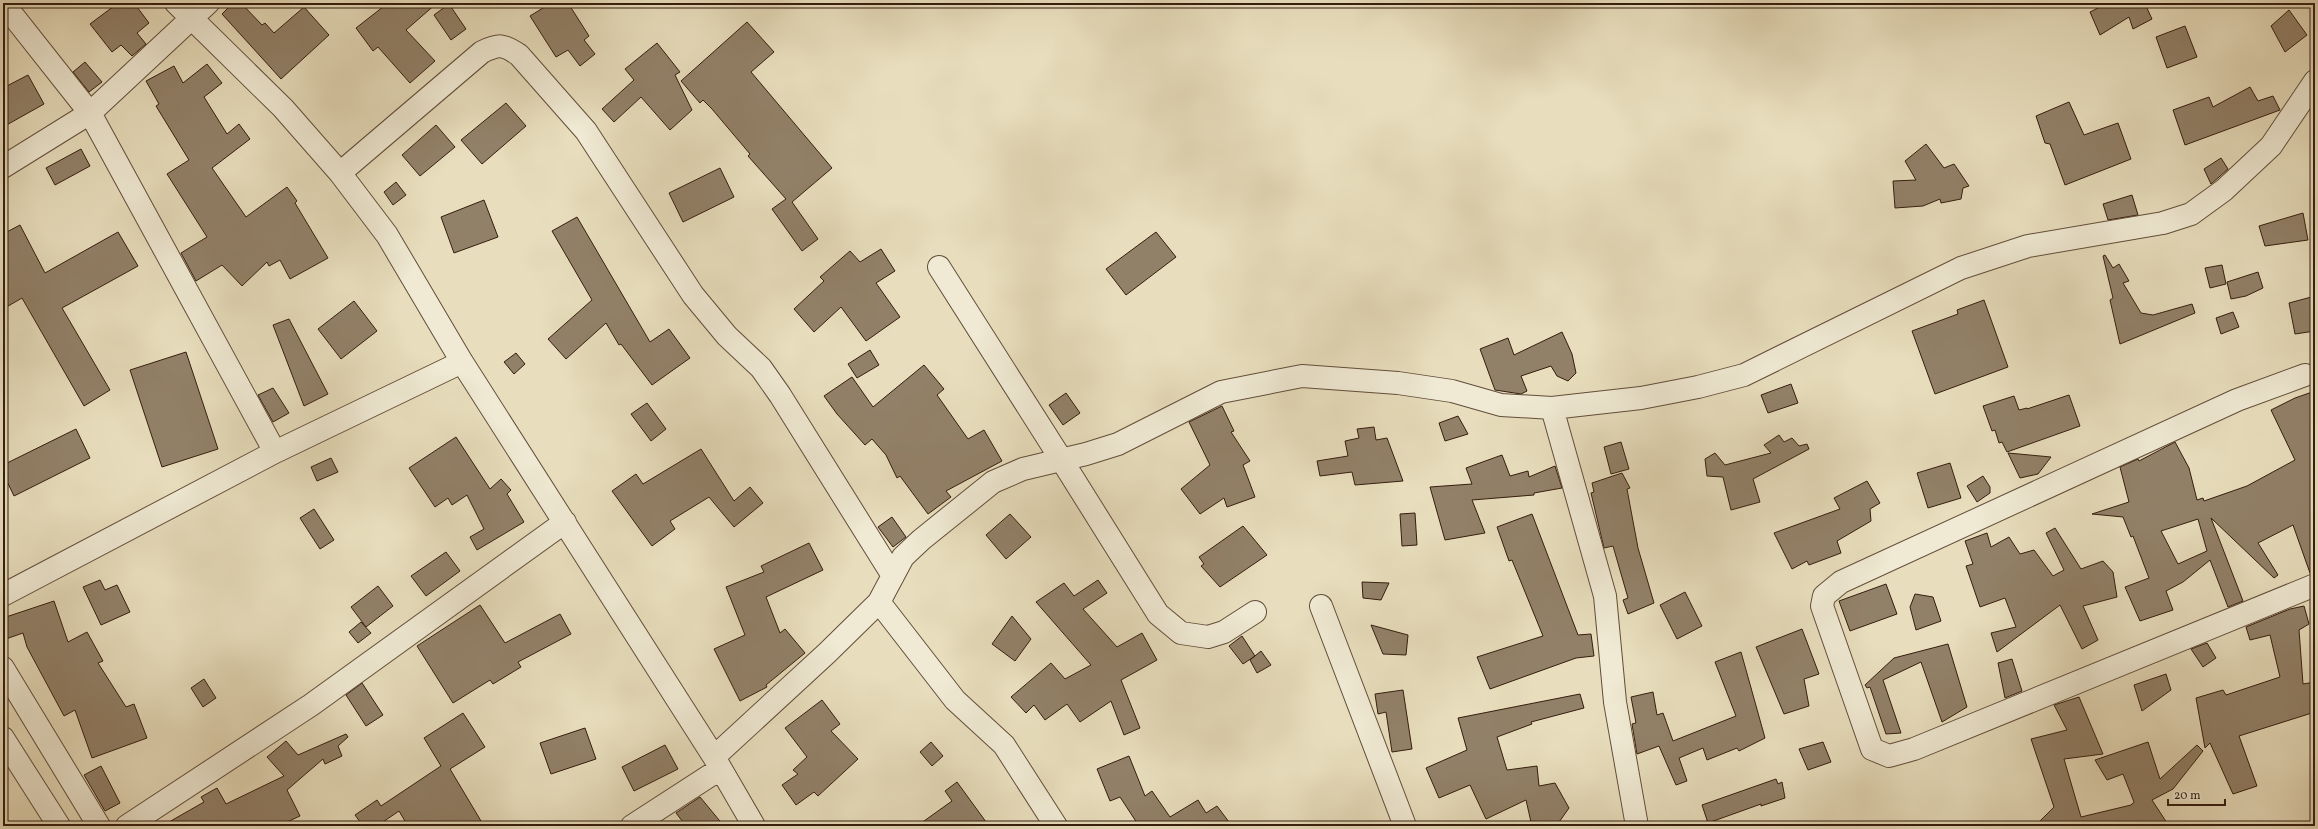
<svg xmlns="http://www.w3.org/2000/svg" width="2318" height="829" font-family="Vollkorn,serif">
<rect width="100%" height="100%" fill="#e8debd"/>
<filter id="stains"><feTurbulence type="fractalNoise" baseFrequency=".005" numOctaves="4"/><feColorMatrix values="0 0 0 0 .2 0 0 0 0 .09 0 0 0 0 .02 0 0 0 .5 -.17"/></filter>
<radialGradient id="worn" r=".72"><stop offset=".6" stop-color="#630" stop-opacity="0"/><stop offset="1" stop-color="#630" stop-opacity=".3"/></radialGradient>
<path fill="#928169" stroke="#351d0e" fill-rule="evenodd" d="M 118,3 L 134,3 L 149,23 L 137,33 L 146,44 L 132,56 L 121,45 L 112,52 L 90,24 Z
M 233,3 L 241,3 L 262,25 L 265,23 L 274,33 L 304,7 L 329,35 L 281,79 L 222,14 Z
M 388,3 L 437,3 L 406,30 L 435,61 L 410,83 L 378,47 L 373,51 L 356,28 Z
M 551,3 L 568,3 L 589,36 L 584,40 L 595,54 L 580,66 L 568,50 L 556,57 L 530,16 Z
M 2108,3 L 2151,3 L 2146,6 L 2152,19 L 2133,29 L 2129,17 L 2100,35 L 2090,12 Z
M 449,4 L 466,29 L 451,40 L 434,15 Z
M 2289,10 L 2307,35 L 2285,52 L 2271,26 Z
M 747,22 L 774,52 L 751,72 L 832,168 L 792,202 L 818,239 L 802,251 L 772,209 L 786,199 L 748,156 L 750,154 L 712,109 L 703,100 L 700,103 L 681,81 Z
M 2185,26 L 2197,57 L 2167,68 L 2156,37 Z
M 657,43 L 680,72 L 675,75 L 692,110 L 670,130 L 641,97 L 614,122 L 602,109 L 634,80 L 625,69 Z
M 85,62 L 102,82 L 89,92 L 73,72 Z
M 207,64 L 222,83 L 204,97 L 227,134 L 239,124 L 250,139 L 212,168 L 246,217 L 287,187 L 297,201 L 295,203 L 328,258 L 290,279 L 280,260 L 269,266 L 267,262 L 242,286 L 222,265 L 196,281 L 181,253 L 207,237 L 167,174 L 189,160 L 156,106 L 159,104 L 146,81 L 174,66 L 183,83 Z
M 28,75 L 44,104 L 3,127 L 3,88 Z
M 2250,87 L 2258,101 L 2273,96 L 2280,110 L 2185,145 L 2173,110 L 2209,97 L 2213,107 Z
M 2069,102 L 2084,135 L 2118,123 L 2131,159 L 2065,185 L 2050,144 L 2045,143 L 2036,116 Z
M 506,103 L 526,126 L 482,164 L 461,140 Z
M 436,125 L 455,147 L 420,176 L 402,155 Z
M 1926,144 L 1944,168 L 1954,164 L 1969,186 L 1963,188 L 1961,199 L 1941,203 L 1940,199 L 1923,206 L 1895,208 L 1893,181 L 1916,180 L 1905,161 Z
M 81,149 L 90,166 L 55,185 L 46,168 Z
M 2221,158 L 2228,169 L 2211,184 L 2204,169 Z
M 720,168 L 734,197 L 683,222 L 669,193 Z
M 396,182 L 406,195 L 393,205 L 384,192 Z
M 2132,195 L 2138,215 L 2108,220 L 2103,204 Z
M 484,200 L 498,237 L 454,253 L 441,217 Z
M 2303,213 L 2308,240 L 2265,246 L 2259,226 Z
M 577,217 L 650,342 L 669,329 L 690,358 L 652,385 L 621,344 L 619,345 L 606,323 L 566,359 L 548,339 L 592,300 L 552,231 Z
M 20,225 L 45,273 L 118,232 L 138,266 L 62,308 L 110,390 L 84,406 L 22,298 L 3,309 L 3,234 Z
M 1156,232 L 1176,257 L 1126,295 L 1106,269 Z
M 881,249 L 895,271 L 876,283 L 900,317 L 866,341 L 841,307 L 814,332 L 794,309 L 824,281 L 820,277 L 850,251 L 860,262 Z
M 2105,255 L 2113,268 L 2119,264 L 2129,281 L 2123,283 L 2141,313 L 2153,315 L 2192,304 L 2195,313 L 2120,344 L 2110,300 L 2113,298 L 2103,256 Z
M 2222,265 L 2226,284 L 2210,288 L 2205,268 Z
M 2258,272 L 2263,288 L 2246,296 L 2231,299 L 2227,282 Z
M 2315,296 L 2315,331 L 2295,334 L 2289,303 Z
M 1984,300 L 2008,367 L 1935,394 L 1912,331 L 1958,314 L 1957,310 Z
M 354,301 L 377,331 L 341,359 L 318,329 Z
M 2233,312 L 2239,327 L 2221,334 L 2216,318 Z
M 289,319 L 328,394 L 304,406 L 273,325 Z
M 1562,332 L 1572,354 L 1576,373 L 1568,381 L 1557,376 L 1551,366 L 1521,376 L 1527,391 L 1521,394 L 1495,390 L 1480,349 L 1508,338 L 1514,355 Z
M 870,350 L 879,365 L 857,378 L 848,364 Z
M 186,352 L 218,449 L 162,467 L 130,370 Z
M 516,353 L 525,364 L 514,374 L 504,362 Z
M 924,365 L 944,389 L 937,395 L 968,439 L 984,430 L 1002,461 L 946,491 L 951,497 L 928,514 L 900,476 L 897,478 L 886,455 L 872,439 L 865,445 L 837,414 L 824,396 L 852,377 L 873,407 Z
M 1791,384 L 1798,403 L 1768,413 L 1761,395 Z
M 273,388 L 289,413 L 273,422 L 258,395 Z
M 2315,391 L 2315,573 L 2310,573 L 2293,525 L 2258,543 L 2278,575 L 2274,578 L 2211,518 L 2243,601 L 2228,607 L 2210,560 L 2183,582 L 2166,591 L 2173,610 L 2140,621 L 2125,587 L 2149,578 L 2133,536 L 2131,537 L 2123,517 L 2092,514 L 2129,502 L 2120,467 L 2138,459 L 2139,461 L 2175,442 L 2189,468 L 2197,500 L 2203,498 L 2204,501 L 2247,486 L 2295,460 L 2271,410 L 2295,398 ZM 2198,519 L 2207,551 L 2178,564 L 2161,531 Z
M 1066,393 L 1080,413 L 1063,425 L 1049,405 Z
M 2069,395 L 2080,426 L 2007,452 L 2002,442 L 1999,443 L 1995,430 L 1992,431 L 1983,406 L 2014,396 L 2019,410 L 2027,408 L 2027,409 Z
M 647,403 L 666,429 L 651,441 L 631,414 Z
M 1222,406 L 1234,431 L 1231,432 L 1250,461 L 1243,465 L 1255,497 L 1227,507 L 1224,498 L 1200,514 L 1181,489 L 1210,465 L 1189,422 Z
M 1458,416 L 1468,434 L 1445,441 L 1439,423 Z
M 1374,427 L 1376,440 L 1387,438 L 1403,481 L 1355,485 L 1352,472 L 1320,476 L 1317,461 L 1348,456 L 1345,441 L 1359,438 L 1357,429 Z
M 76,429 L 90,458 L 14,496 L 3,473 L 3,465 Z
M 1779,435 L 1784,442 L 1792,438 L 1799,446 L 1807,444 L 1809,449 L 1753,479 L 1760,502 L 1731,510 L 1723,477 L 1707,476 L 1705,459 L 1715,453 L 1725,465 L 1771,453 L 1764,445 Z
M 456,437 L 490,489 L 501,479 L 511,490 L 507,494 L 524,522 L 477,550 L 470,537 L 484,529 L 467,495 L 452,505 L 448,498 L 435,507 L 409,468 Z
M 1621,442 L 1629,469 L 1611,474 L 1604,447 Z
M 701,449 L 734,501 L 750,487 L 763,503 L 734,527 L 709,497 L 670,521 L 675,529 L 652,546 L 612,491 L 636,474 L 643,484 Z
M 2008,453 L 2051,457 L 2038,474 L 2020,478 Z
M 1502,455 L 1510,476 L 1528,471 L 1529,477 L 1555,466 L 1562,488 L 1534,493 L 1534,495 L 1472,500 L 1485,533 L 1445,540 L 1430,487 L 1472,484 L 1466,468 Z
M 331,458 L 338,472 L 317,481 L 311,467 Z
M 1950,463 L 1961,498 L 1928,508 L 1917,473 Z
M 1622,473 L 1630,488 L 1627,489 L 1638,548 L 1654,603 L 1628,614 L 1623,600 L 1628,598 L 1613,546 L 1604,548 L 1591,493 L 1594,492 L 1592,483 Z
M 1983,476 L 1990,487 L 1990,493 L 1977,502 L 1967,486 Z
M 1867,481 L 1880,503 L 1870,509 L 1871,521 L 1837,541 L 1841,553 L 1809,565 L 1807,561 L 1792,569 L 1774,533 L 1840,509 L 1834,498 Z
M 314,509 L 334,540 L 320,549 L 300,518 Z
M 1415,513 L 1417,545 L 1402,546 L 1400,514 Z
M 1010,514 L 1031,537 L 1006,559 L 986,535 Z
M 1532,514 L 1578,635 L 1591,634 L 1594,656 L 1576,658 L 1490,689 L 1477,657 L 1543,636 L 1512,560 L 1509,561 L 1497,527 Z
M 892,517 L 906,537 L 893,547 L 878,527 Z
M 1243,526 L 1267,555 L 1220,587 L 1201,566 L 1204,564 L 1199,557 Z
M 2055,528 L 2081,569 L 2103,561 L 2113,572 L 2117,597 L 2083,606 L 2098,640 L 2082,649 L 2060,605 L 1997,652 L 1991,633 L 2016,627 L 2005,598 L 1980,607 L 1966,566 L 1973,564 L 1965,541 L 1987,533 L 1991,547 L 2009,537 L 2020,554 L 2034,550 L 2053,576 L 2064,570 L 2046,533 Z
M 809,543 L 823,570 L 766,597 L 780,633 L 785,629 L 805,653 L 766,685 L 767,687 L 740,701 L 714,649 L 745,635 L 726,587 L 764,572 L 761,566 Z
M 446,552 L 460,571 L 426,596 L 411,576 Z
M 100,580 L 105,590 L 117,585 L 130,612 L 101,625 L 83,587 Z
M 1098,580 L 1107,593 L 1083,609 L 1117,647 L 1142,633 L 1157,660 L 1121,680 L 1140,728 L 1124,735 L 1111,701 L 1080,722 L 1067,704 L 1045,720 L 1034,705 L 1026,713 L 1011,697 L 1051,663 L 1065,679 L 1091,665 L 1036,602 L 1064,583 L 1074,596 Z
M 1362,582 L 1389,583 L 1381,600 L 1363,598 Z
M 1886,584 L 1897,614 L 1850,631 L 1839,601 Z
M 378,586 L 393,606 L 366,627 L 351,607 Z
M 1685,592 L 1702,626 L 1677,639 L 1660,605 Z
M 1915,594 L 1933,597 L 1941,621 L 1916,630 L 1910,607 Z
M 54,601 L 68,642 L 87,632 L 103,661 L 98,663 L 126,707 L 134,704 L 147,738 L 92,758 L 75,710 L 64,716 L 27,647 L 23,633 L 3,640 L 3,618 Z
M 480,605 L 505,643 L 560,614 L 571,634 L 518,662 L 521,667 L 493,684 L 490,680 L 453,703 L 417,646 Z
M 2304,606 L 2309,624 L 2299,630 L 2303,684 L 2315,682 L 2315,712 L 2239,736 L 2257,786 L 2233,794 L 2210,743 L 2205,748 L 2196,698 L 2223,690 L 2226,695 L 2280,677 L 2270,635 L 2250,640 L 2246,627 L 2290,609 Z
M 1012,616 L 1031,639 L 1015,661 L 992,644 Z
M 361,622 L 371,633 L 358,643 L 349,632 Z
M 1371,625 L 1408,635 L 1406,655 L 1383,654 Z
M 1802,629 L 1819,674 L 1804,679 L 1809,706 L 1784,714 L 1756,647 Z
M 1242,636 L 1255,656 L 1243,664 L 1229,646 Z
M 2207,643 L 2216,658 L 2203,667 L 2191,649 Z
M 1948,644 L 1967,707 L 1942,722 L 1921,662 L 1883,680 L 1901,733 L 1886,734 L 1870,687 L 1867,688 L 1865,685 L 1894,658 Z
M 1261,651 L 1271,665 L 1257,673 L 1250,660 Z
M 1741,652 L 1765,738 L 1739,751 L 1737,748 L 1707,760 L 1703,748 L 1679,758 L 1687,781 L 1676,785 L 1659,746 L 1637,754 L 1632,724 L 1636,723 L 1631,697 L 1653,692 L 1657,715 L 1663,713 L 1673,741 L 1736,716 L 1715,662 Z
M 2012,659 L 2022,691 L 2005,698 L 1998,663 Z
M 2166,674 L 2171,690 L 2142,711 L 2134,685 Z
M 204,679 L 216,698 L 203,707 L 191,688 Z
M 362,683 L 383,715 L 366,726 L 346,695 Z
M 1403,690 L 1412,749 L 1392,752 L 1386,712 L 1378,714 L 1375,694 Z
M 1580,694 L 1584,708 L 1531,722 L 1532,724 L 1497,737 L 1507,770 L 1537,766 L 1539,786 L 1555,783 L 1569,808 L 1557,825 L 1531,822 L 1526,800 L 1486,819 L 1470,785 L 1439,798 L 1426,768 L 1467,750 L 1458,718 Z
M 2079,697 L 2103,754 L 2064,759 L 2081,817 L 2131,805 L 2134,802 L 2123,774 L 2107,780 L 2095,760 L 2148,742 L 2160,779 L 2197,745 L 2203,751 L 2173,789 L 2152,800 L 2169,826 L 2035,826 L 2054,807 L 2031,739 L 2067,730 L 2054,705 Z
M 822,700 L 840,724 L 831,731 L 858,759 L 818,796 L 814,792 L 796,805 L 782,785 L 798,774 L 793,770 L 807,757 L 785,728 Z
M 463,713 L 485,747 L 450,769 L 484,826 L 408,826 L 399,811 L 377,826 L 363,826 L 355,815 L 377,800 L 381,806 L 441,766 L 424,738 Z
M 585,728 L 596,759 L 551,774 L 540,743 Z
M 346,734 L 348,737 L 338,746 L 342,756 L 325,764 L 323,759 L 287,790 L 300,816 L 278,826 L 162,826 L 204,802 L 201,797 L 217,788 L 226,804 L 284,776 L 267,757 L 286,741 L 298,755 Z
M 931,742 L 943,756 L 932,766 L 920,752 Z
M 1823,742 L 1831,762 L 1808,770 L 1799,749 Z
M 665,745 L 678,769 L 634,791 L 622,767 Z
M 1129,756 L 1145,796 L 1152,791 L 1170,817 L 1198,800 L 1206,813 L 1217,806 L 1232,826 L 1139,826 L 1120,797 L 1110,801 L 1097,769 Z
M 101,766 L 120,803 L 105,811 L 84,775 Z
M 1776,779 L 1778,784 L 1782,782 L 1785,798 L 1761,806 L 1761,804 L 1708,823 L 1702,805 Z
M 957,782 L 989,826 L 917,826 L 952,801 L 945,791 Z
M 700,797 L 724,826 L 686,826 L 676,813 Z"/>
<g fill="none" stroke-linecap="round" stroke-linejoin="round">
<g stroke="#624d3a" stroke-width="24">
<path id="minor" d="M 3,3 L 90,113 L 275,452
M 176,3 L 283,108 L 340,173 L 387,235 L 462,362 L 714,757 L 754,826
M 3,167 L 90,113 L 208,3
M 340,173 L 482,52 C 499,44 503,44 519,55 L 586,131 L 693,295 L 727,336 L 761,368 L 780,395 L 893,576
M 939,267 L 1061,459 L 1158,614 L 1181,633 L 1208,637 L 1224,632 L 1255,612
M 2305,375 L 2237,400 L 1841,582 L 1824,596 L 1822,606 L 1872,749 L 1889,756 L 1914,749 L 2315,585
M 1552,408 L 1605,596 L 1615,702 L 1637,826
M 3,595 L 275,452 L 462,362
M 879,602 L 955,700 L 1004,745 L 1056,826
M 1321,606 L 1405,826
M 3,668 L 99,826
M 3,738 L 59,826
M 714,757 L 827,653 L 879,602 L 903,557 L 921,540 L 993,482 L 1023,469 L 1086,454 L 1118,444 L 1221,392 L 1302,376 L 1398,383 L 1452,391 L 1501,405 L 1552,408 L 1641,398 L 1698,387 L 1744,375 L 1961,268 L 2028,246 L 2163,223 L 2191,214 L 2224,190 L 2271,146 L 2315,81
M 127,826 L 311,705 L 565,522
M 632,826 L 720,769"/>
</g>
<use href="#minor" stroke="#f0ead4" stroke-width="22"/>
</g>
<rect width="2318" height="829" fill="none" stroke="#e8debd" stroke-width="16"/>
<rect x="4" y="4" width="2310" height="821" fill="none" stroke="#351d0e" stroke-width="2"/>
<rect x="8" y="8" width="2302" height="813" fill="none" stroke="#351d0e"/>
<path d="M2168 799v6h57v-6" fill="none" stroke="#351d0e" stroke-width="2"/>
<text x="2174" y="799" font-size="12" fill="#351d0e" stroke="#f0ead4" stroke-width="3" paint-order="stroke">20 m</text>
<rect width="100%" height="100%" filter="url(#stains)"/>
<rect width="100%" height="100%" fill="url(#worn)"/>
</svg>
